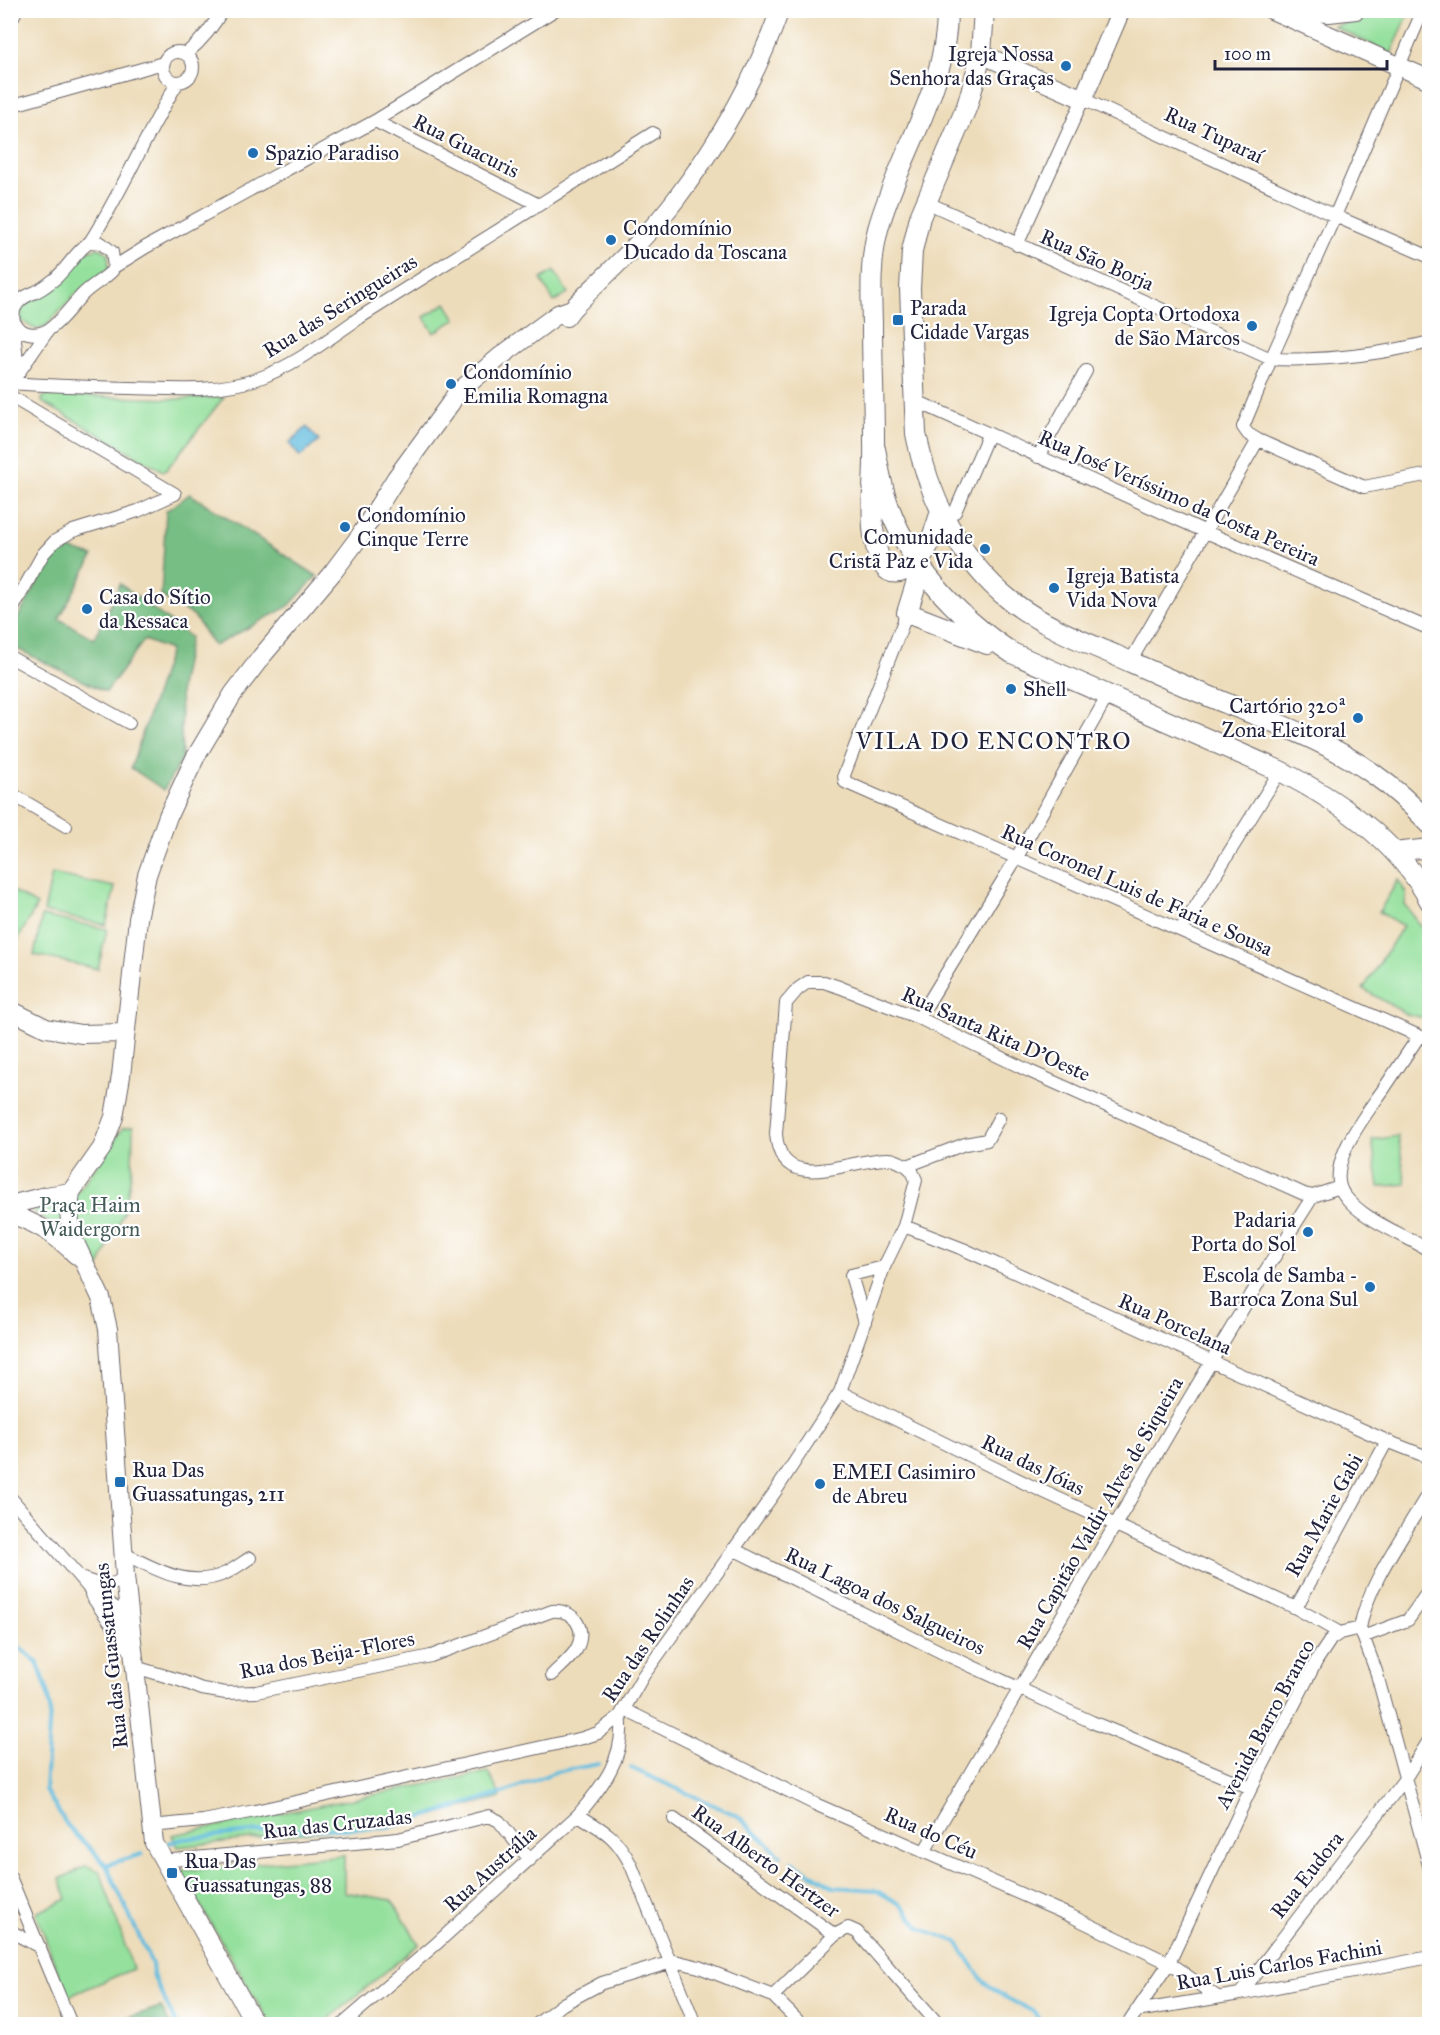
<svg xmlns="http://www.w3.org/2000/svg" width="1440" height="2035" font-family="'IM FELL Great Primer',serif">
<rect width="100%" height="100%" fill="#fff"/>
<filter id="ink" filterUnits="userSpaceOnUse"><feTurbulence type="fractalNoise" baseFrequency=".0167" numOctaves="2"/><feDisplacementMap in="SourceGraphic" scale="12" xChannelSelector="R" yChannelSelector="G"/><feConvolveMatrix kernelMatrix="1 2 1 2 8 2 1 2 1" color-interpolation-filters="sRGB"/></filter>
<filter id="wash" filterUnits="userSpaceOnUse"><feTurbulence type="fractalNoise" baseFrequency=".008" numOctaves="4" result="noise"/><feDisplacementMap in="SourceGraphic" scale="24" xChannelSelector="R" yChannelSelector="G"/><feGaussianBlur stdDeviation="1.35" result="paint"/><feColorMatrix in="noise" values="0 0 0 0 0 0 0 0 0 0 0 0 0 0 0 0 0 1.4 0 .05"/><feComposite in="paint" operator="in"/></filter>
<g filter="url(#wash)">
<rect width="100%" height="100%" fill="#eddcba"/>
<path fill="#94e09c" stroke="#5b816c" stroke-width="1.5" d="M 1390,11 L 1410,11 L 1391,54 L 1333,26 L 1376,16 Z
M 98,248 L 103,250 L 108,254 L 109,269 L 76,294 L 46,326 L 35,329 L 31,327 L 21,320 L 20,314 L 25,304 L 47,293 L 62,280 L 87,251 Z
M 554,271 L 568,293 L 554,302 L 541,279 Z
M 446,303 L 456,319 L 434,333 L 424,317 Z
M 48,395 L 175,399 L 224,397 L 166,470 L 163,471 L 42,402 L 42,398 Z
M 52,874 L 115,887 L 106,925 L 44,912 Z
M 1398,880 L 1406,893 L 1405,905 L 1421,926 L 1429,942 L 1429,1019 L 1406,1014 L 1363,989 L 1403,926 L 1379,912 Z
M 11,890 L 37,905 L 11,952 Z
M 42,916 L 107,929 L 98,969 L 34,955 Z
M 133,1127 L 132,1168 L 125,1210 L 98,1269 L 88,1250 L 63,1234 L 29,1207 L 78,1192 L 123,1128 Z
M 1398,1136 L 1406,1184 L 1379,1187 L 1372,1140 Z
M 488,1772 L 501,1797 L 411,1821 L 178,1847 L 172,1835 Z
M 344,1855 L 344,1892 L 392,1900 L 419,1944 L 322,2024 L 270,2024 L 180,1871 Z
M 86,1866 L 100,1871 L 133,1969 L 67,1997 L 36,1913 L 67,1899 L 60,1879 Z"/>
<path fill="#77be84" stroke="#4c7060" stroke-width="1.5" d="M 190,494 L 317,576 L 289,606 L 214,646 L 194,616 L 161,596 L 166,511 Z
M 58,546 L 93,556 L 59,619 L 94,639 L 120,584 L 190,637 L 180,687 L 182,759 L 164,790 L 131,768 L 170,650 L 144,640 L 106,692 L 11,646 L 11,630 Z
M 161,2007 L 170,2024 L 108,2024 Z"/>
<path fill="#61bcde" stroke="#426f8c" stroke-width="1.5" d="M 307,427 L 319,441 L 300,457 L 289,443 Z"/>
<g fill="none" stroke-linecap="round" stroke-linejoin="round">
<path stroke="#61bcde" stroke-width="4" d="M 10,1639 L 37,1662 L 46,1686 L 50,1709 L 45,1790 L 67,1825 L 106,1865 L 152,1964 L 153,1975 L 176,2024
M 631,1768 L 738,1816 L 781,1856
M 169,1843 L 183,1839 L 270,1830 L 387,1828 L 506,1792 L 555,1772 L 599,1764
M 792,1862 L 834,1887 L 875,1890 L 902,1905 L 920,1928 L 957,1942 L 983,1981 L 1003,1996 L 1036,2013 L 1042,2024
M 106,1865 L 142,1854"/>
</g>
</g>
<g filter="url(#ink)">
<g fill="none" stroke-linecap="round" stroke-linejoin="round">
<g stroke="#696367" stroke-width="14">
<path id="street" d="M 1423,10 L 1335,216 L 1271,359 L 1243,427 L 1248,434 L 1258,440 L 1364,487 L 1430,474
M163 67a15 15 0 1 1 30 0a15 15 0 1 1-30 0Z
M 186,54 C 201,41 213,28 222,10
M 10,106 L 163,63
M 375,121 L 539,205
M 926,202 L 1271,359 C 1324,361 1378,355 1430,342
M 90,242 L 101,243 L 112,252 L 114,267 L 112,271 C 103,280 92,285 83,294 C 72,305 61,322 48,330 C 25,343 0,320 21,300 C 26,295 35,293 41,289 C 46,286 51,282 56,278 C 67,268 79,248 90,242 Z
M 90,242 C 123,190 146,134 178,82
M 1017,245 L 1083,99 L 1335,216 L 1430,257
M 114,267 L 146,247 L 375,121 L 555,10
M 17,329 L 15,340 L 18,373
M 11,383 C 51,386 91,387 130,388 C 173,389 216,393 257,379 C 294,366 327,340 359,318 L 653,133
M 10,385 L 49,329
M 10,396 L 175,494
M 914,400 L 1206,532 L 1430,629
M 1038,457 L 1086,371
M 955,512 L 988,435
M 10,613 L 43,554 L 55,541 L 73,531 L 138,511 L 175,494
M 907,613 L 844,775 L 845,782 L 1419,1036 L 1430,1039
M 10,657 L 129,723
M 1130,662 L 1258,440
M 10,793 L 66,826
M 1181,930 L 1280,771
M 919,1018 L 1017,857 L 1108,695
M 1419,1036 C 1407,1054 1395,1072 1383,1090 C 1367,1113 1322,1168 1345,1196 C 1364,1221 1404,1234 1430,1251
M 999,1118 L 987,1140 L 965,1144 L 907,1166 C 901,1163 895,1159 889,1159 C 849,1158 781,1198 776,1134 L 786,1003 L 798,989 L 808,982 L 824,982 L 839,987 L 919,1018 L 1029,1071 L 1304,1194 L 1313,1196 L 1340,1187
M 904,1226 L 963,1249 L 1387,1441 L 1430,1458
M 865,1322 L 851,1275 L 884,1267
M 840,1392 L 1029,1485 L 1296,1608 L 1340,1633
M 10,1497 L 94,1594 L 130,1617
M 733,1549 L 945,1654 L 1092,1722 L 1251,1788
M 123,1553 C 155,1569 190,1590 226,1573 C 234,1569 242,1563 250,1558
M 83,1579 C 101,1585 110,1590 125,1576
M 1296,1608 L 1387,1441
M 1360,1628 L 1376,1671 L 1430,1869
M 1365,1636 L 1408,1620 L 1430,1589
M 135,1667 L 179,1680 L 202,1689 L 226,1693 L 256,1692 L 431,1656 L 552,1611 C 574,1609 588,1629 576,1650 C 570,1659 560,1667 552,1675
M 625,1710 L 815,1804 L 1071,1916 L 1169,1963 L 1217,1997
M 578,1815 C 605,1831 616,1836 631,1865 L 695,2024
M 674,1819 L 835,1935
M 151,1826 L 203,1821 L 255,1811 L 583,1738 L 598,1733 L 620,1716 L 643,1676 L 775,1492 L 840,1392 L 884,1267 L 904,1226 L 916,1180 L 912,1171 L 907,1166
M 924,1852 L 1183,1409 L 1266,1270 L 1313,1196
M 162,1861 L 398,1839 L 489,1816 L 499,1821 L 530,1860
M 10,1877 L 71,2024
M 10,1931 L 40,1947
M 1240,1994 L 1404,1780 L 1430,1739
M 773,1996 L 835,1935 L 848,1928 L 857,1932 L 938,2024
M 1136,2011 L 1240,1994 L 1430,1957
M 343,2024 L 436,1944 L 578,1815 C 602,1787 627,1755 620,1716
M 537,2024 L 563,2004 L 602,1983 L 675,1961 L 699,1967 L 773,1996 L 801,2024
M 1128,2024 L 1169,1963 L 1251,1788 L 1317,1660 L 1331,1639 L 1340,1633 L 1360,1628 C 1368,1582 1407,1531 1430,1490"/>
</g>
<g stroke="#696367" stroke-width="20">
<path id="secondary" d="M 1272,10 L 1430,80
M 1283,11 L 1329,13 L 1356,10
M 10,16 L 13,10
M 981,54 L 1083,99 L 1121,10
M 566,317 L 572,309 C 607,273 646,239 676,199 C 719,142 756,78 780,10
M 1394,852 L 1430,848
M 10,1010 L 46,1028 L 81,1034 L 125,1033
M 71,1192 L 69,1210 L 71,1234 L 101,1298 L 108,1329 L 125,1576 L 154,1843 L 255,2024
M 10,1205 L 46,1196 L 71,1192 L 102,1148 L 114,1117 L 121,1076 L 138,919 L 147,875 L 168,816 L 195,758 L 233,694 L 262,656 L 333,572 L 360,536 L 396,478 L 450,404 L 456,394 L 501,356 L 558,314 L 572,309
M 10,1214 C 37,1223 56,1235 76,1255
M 94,1594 L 131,1647"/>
</g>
<g stroke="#696367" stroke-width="22">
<path id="primary" d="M 984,10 L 981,54 L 974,82 L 967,106 L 920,217 L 912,251 L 910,289 L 916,434 C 928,496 960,561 1011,601 C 1042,625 1079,640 1115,655 C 1153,672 1190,689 1228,704 C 1279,724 1331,743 1375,775 C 1395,789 1413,806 1430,824
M 875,449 C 879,469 882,489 889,507 C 912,569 958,617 1012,653 L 1280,771 C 1338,800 1398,841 1430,901
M 941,511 C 936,527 929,552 915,563 C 883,590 876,554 873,528 C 871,499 875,471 874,442 C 874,403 872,363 872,324 C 871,292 870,260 878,229 C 898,156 948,88 947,10
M 921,568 L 907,613 L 987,644"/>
</g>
<use href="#street" stroke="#fff" stroke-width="12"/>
<use href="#secondary" stroke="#fff" stroke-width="18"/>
<use href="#primary" stroke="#fff" stroke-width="20"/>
</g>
</g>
<g fill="#1f6fb2" stroke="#fff" stroke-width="2">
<circle cx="1066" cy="66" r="6"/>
<circle cx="253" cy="153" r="6"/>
<circle cx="611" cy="240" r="6"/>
<rect x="892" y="314" width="12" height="12" rx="3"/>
<circle cx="1252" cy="326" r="6"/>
<circle cx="451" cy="384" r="6"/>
<circle cx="345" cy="527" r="6"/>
<circle cx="985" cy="549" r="6"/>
<circle cx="1054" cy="588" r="6"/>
<circle cx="87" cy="609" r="6"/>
<circle cx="1011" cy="689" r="6"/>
<circle cx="1358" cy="718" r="6"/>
<circle cx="1308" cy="1232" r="6"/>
<circle cx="1370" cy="1287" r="6"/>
<rect x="114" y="1476" width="12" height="12" rx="3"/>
<circle cx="820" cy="1484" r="6"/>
<rect x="166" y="1867" width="12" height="12" rx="3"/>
</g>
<g text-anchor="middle" stroke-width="4.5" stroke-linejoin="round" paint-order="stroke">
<g font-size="21" fill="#22223b" stroke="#fff" text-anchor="start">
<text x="1054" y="61" text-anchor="end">Igreja Nossa<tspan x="1054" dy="24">Senhora das Graças</tspan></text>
<text x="265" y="160">Spazio Paradiso</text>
<text x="623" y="235">Condomínio<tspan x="623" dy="24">Ducado da Toscana</tspan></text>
<text x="910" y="315">Parada<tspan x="910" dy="24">Cidade Vargas</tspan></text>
<text x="1240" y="321" text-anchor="end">Igreja Copta Ortodoxa<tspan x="1240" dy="24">de São Marcos</tspan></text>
<text x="463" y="379">Condomínio<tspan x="463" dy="24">Emilia Romagna</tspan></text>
<text x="357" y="522">Condomínio<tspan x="357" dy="24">Cinque Terre</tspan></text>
<text x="973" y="544" text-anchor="end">Comunidade<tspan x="973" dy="24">Cristã Paz e Vida</tspan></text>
<text x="1066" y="583">Igreja Batista<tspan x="1066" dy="24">Vida Nova</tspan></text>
<text x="99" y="604">Casa do Sítio<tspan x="99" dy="24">da Ressaca</tspan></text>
<text x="1023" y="696">Shell</text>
<text x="1346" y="713" text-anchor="end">Cartório 320ª<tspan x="1346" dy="24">Zona Eleitoral</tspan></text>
<text x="1296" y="1227" text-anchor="end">Padaria<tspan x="1296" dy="24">Porta do Sol</tspan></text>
<text x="1358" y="1282" text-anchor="end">Escola de Samba -<tspan x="1358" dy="24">Barroca Zona Sul</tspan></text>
<text x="132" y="1477">Rua Das<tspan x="132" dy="24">Guassatungas, 211</tspan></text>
<text x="832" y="1479">EMEI Casimiro<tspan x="832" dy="24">de Abreu</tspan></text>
<text x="184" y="1868">Rua Das<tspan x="184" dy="24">Guassatungas, 88</tspan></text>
</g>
<g font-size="21" fill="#22223b" stroke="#fff">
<text transform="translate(1214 135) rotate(25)" y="7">Rua Tuparaí</text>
<text transform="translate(466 146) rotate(27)" y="7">Rua Guacuris</text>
<text transform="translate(1097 260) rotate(24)" y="7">Rua São Borja</text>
<text transform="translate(340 306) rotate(-32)" y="7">Rua das Seringueiras</text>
<text transform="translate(1179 498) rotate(24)" y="7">Rua José Veríssimo da Costa Pereira</text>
<text transform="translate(1137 890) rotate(24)" y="7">Rua Coronel Luis de Faria e Sousa</text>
<text transform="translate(996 1034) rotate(24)" y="7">Rua Santa Rita D'Oeste</text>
<text transform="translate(1175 1324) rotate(24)" y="7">Rua Porcelana</text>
<text transform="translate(1033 1465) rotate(26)" y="7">Rua das Jóias</text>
<text transform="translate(1100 1513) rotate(-60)" y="7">Rua Capitão Valdir Alves de Siqueira</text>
<text transform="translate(1324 1515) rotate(-61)" y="7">Rua Marie Gabi</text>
<text transform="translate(885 1601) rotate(26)" y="7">Rua Lagoa dos Salgueiros</text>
<text transform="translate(648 1639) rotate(-56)" y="7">Rua das Rolinhas</text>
<text transform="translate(327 1655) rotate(-11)" y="7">Rua dos Beija-Flores</text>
<text transform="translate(111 1656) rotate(-96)" y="7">Rua das Guassatungas</text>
<text transform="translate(1265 1724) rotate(-62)" y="7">Avenida Barro Branco</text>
<text transform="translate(337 1824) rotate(-6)" y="7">Rua das Cruzadas</text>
<text transform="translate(931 1833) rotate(24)" y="7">Rua do Céu</text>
<text transform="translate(766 1861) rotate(36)" y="7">Rua Alberto Hertzer</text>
<text transform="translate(490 1869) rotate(-42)" y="7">Rua Austrália</text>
<text transform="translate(1307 1875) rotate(-52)" y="7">Rua Eudora</text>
<text transform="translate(1279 1965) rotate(-10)" y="7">Rua Luis Carlos Fachini</text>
</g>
<g font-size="21" fill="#445b58" stroke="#fff">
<text x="90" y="1212">Praça Haim<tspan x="90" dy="24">Waidergorn</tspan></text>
</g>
<g font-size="24" letter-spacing="1.5" fill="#22223b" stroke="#fff">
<text x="994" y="749">VILA DO ENCONTRO</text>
</g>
</g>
<rect width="1440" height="2035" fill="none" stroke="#fff" stroke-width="36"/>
<path d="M1215 60v9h172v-9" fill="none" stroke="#22223b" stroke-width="3"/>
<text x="1224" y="60" font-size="18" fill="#22223b" stroke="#ffffff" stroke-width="4.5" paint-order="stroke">100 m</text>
</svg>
